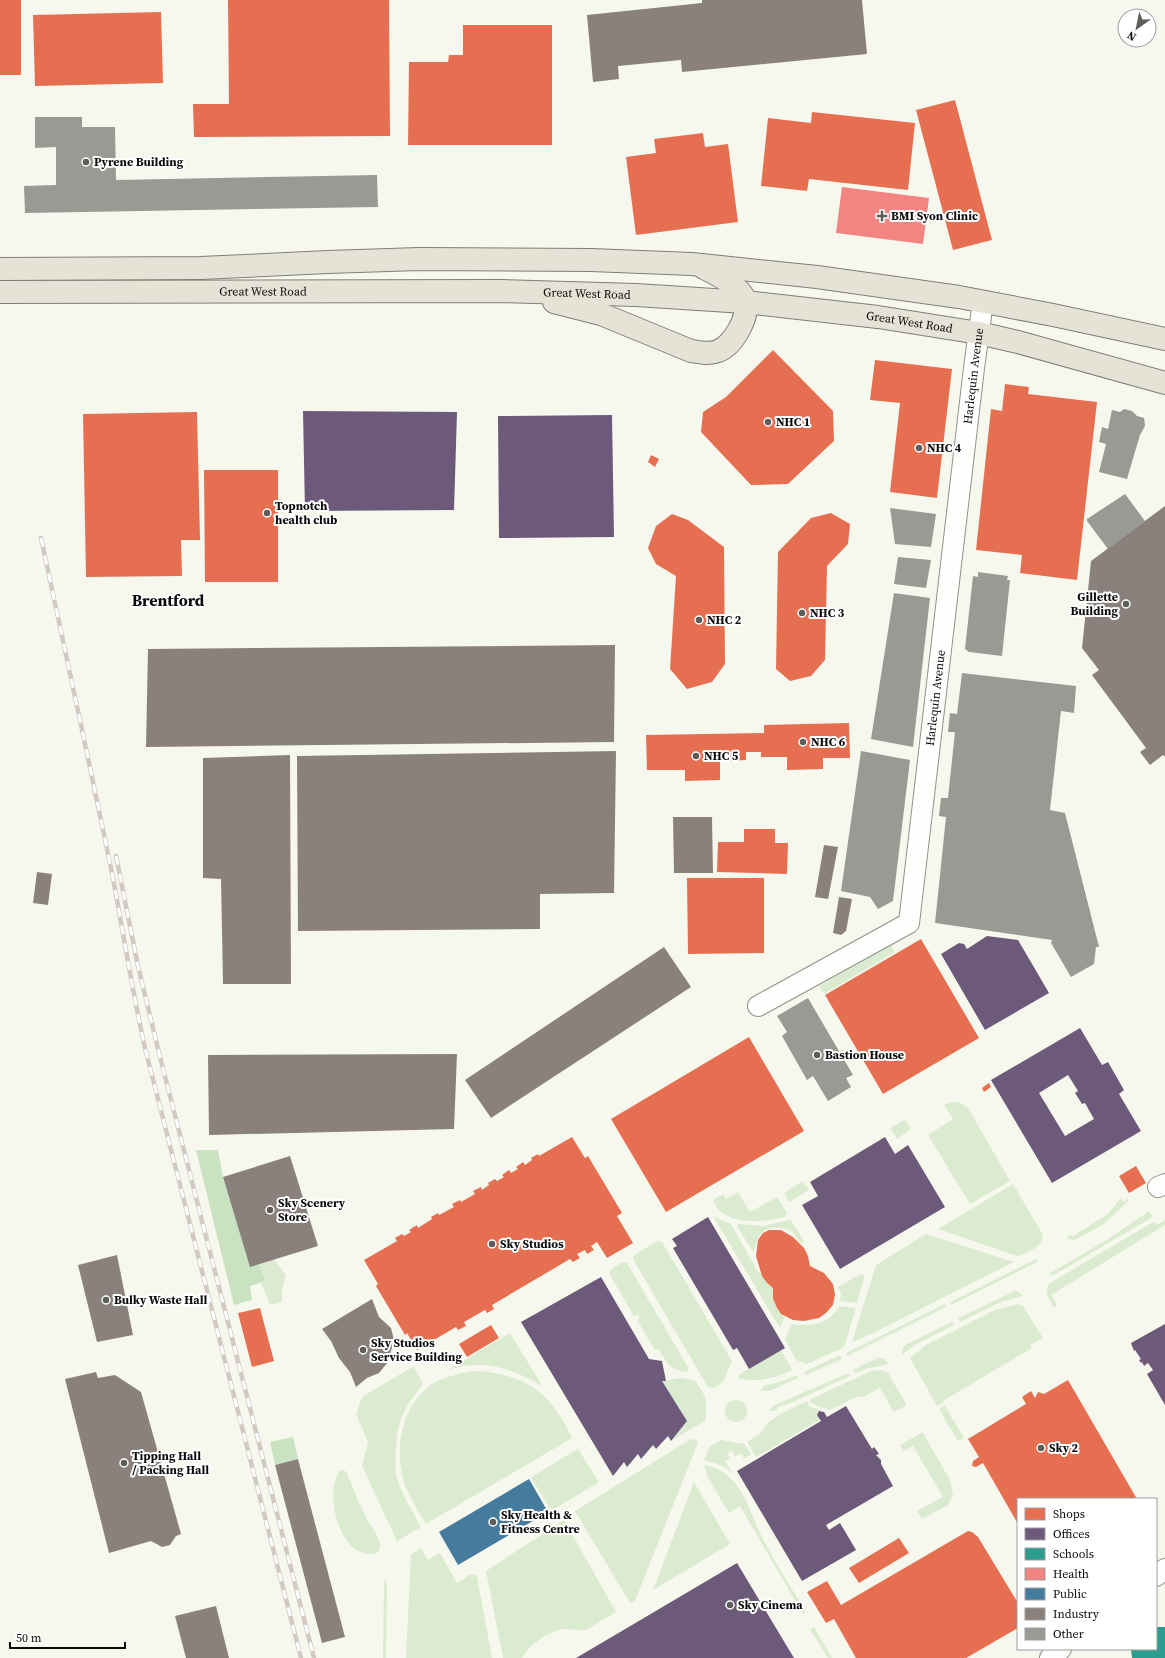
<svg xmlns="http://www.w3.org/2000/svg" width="1165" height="1658" font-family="'Source Serif 4',serif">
<rect width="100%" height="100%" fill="#f7f8ed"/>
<path fill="#daebd0" d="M 890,944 L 895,952 L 824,994 L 819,986 Z
M 951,1102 L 959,1102 L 968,1108 L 1010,1181 L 970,1204 L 928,1135 L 953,1119 L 944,1105 Z
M 905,1120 L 911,1129 L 897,1139 L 890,1128 Z
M 803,1181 L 809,1190 L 789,1202 L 784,1193 Z
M 1013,1184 L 1043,1235 L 1041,1242 C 1037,1248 1025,1255 1017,1256 L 938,1229 Z
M 738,1192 L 750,1212 L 777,1197 L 787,1213 L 785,1217 C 764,1221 738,1226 720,1211 C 717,1209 715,1203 713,1200 L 723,1194 L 726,1199 Z
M 1121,1198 L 1123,1202 L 1127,1199 L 1128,1201 L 1104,1224 L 1075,1240 L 1068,1239 L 1067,1237 L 1069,1235 L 1073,1236 L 1108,1214 Z
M 1149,1211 L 1153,1217 L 1052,1276 L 1050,1273 L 1107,1240 Z
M 713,1216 L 731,1224 L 758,1272 L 761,1273 L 767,1283 L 773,1288 C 772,1299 775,1310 785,1317 L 780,1328 Z
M 789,1220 L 791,1220 L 804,1241 L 802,1245 C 798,1241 796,1235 792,1232 C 782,1226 767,1225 760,1235 C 756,1240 756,1248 753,1252 L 737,1226 L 738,1224 L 764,1226 Z
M 1165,1220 L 1165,1225 L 1051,1295 L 1057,1305 L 1054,1308 C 1050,1300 1042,1291 1050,1283 L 1153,1222 L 1159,1224 Z
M 926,1234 L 1014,1262 L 873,1333 L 852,1342 L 876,1265 Z
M 658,1241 L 662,1242 L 732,1361 L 723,1382 L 714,1388 L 708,1387 L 634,1261 L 633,1257 L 636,1254 Z
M 274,1259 L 286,1275 L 282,1291 L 282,1302 L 270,1305 L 261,1283 L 266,1281 L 258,1264 Z
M 1036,1259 L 1037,1262 L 951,1305 L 950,1302 Z
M 623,1262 L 627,1263 L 689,1369 L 687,1372 C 668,1369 669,1365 659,1350 L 654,1349 L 637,1320 L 640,1318 L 638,1314 L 634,1316 L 610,1275 L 610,1270 Z
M 860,1274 L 864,1275 L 864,1279 L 857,1303 L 840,1301 L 841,1294 L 838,1287 Z
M 1015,1291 L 1019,1292 L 1023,1296 L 1001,1302 L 960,1322 L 958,1318 Z
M 945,1304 L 946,1307 L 847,1356 L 846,1353 Z
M 1018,1304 L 1023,1306 L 1043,1338 L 1030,1345 L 1032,1348 L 943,1401 L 943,1403 L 937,1406 L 910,1358 L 926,1345 L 995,1310 Z
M 839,1306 L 856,1308 L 844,1347 L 807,1364 L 796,1360 L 785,1339 L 792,1324 C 811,1327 830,1324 839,1306 Z
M 953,1321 L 954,1325 L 915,1345 L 903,1354 L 902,1353 L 902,1350 L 905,1345 Z
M 510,1333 L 543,1387 C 513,1368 481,1358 446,1371 Z
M 781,1350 L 792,1370 C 777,1378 755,1383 738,1378 L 740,1374 Z
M 840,1355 L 842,1359 L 806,1375 L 804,1372 Z
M 879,1357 L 884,1359 L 888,1363 L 885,1365 L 869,1368 L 855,1373 L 853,1370 Z
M 414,1366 L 423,1384 C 403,1410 397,1420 396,1453 C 395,1461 395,1470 397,1478 C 402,1495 412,1511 421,1527 L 397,1541 L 362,1466 L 368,1442 L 356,1414 L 362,1397 Z
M 881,1370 L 888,1373 L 907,1405 L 894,1412 L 880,1388 L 863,1397 L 856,1397 L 830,1410 L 812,1404 L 809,1400 L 871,1371 Z
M 475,1371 C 505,1372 537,1382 555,1409 C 562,1418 567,1428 572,1438 L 426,1524 C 417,1509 406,1493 402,1475 C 395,1444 404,1400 434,1383 C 447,1376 460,1373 475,1371 Z
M 848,1373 L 850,1376 L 784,1406 L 782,1405 L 777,1408 L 778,1409 L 775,1411 L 769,1410 L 775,1405 Z
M 796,1375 L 798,1378 L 769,1391 L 760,1391 L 764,1386 L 786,1380 Z
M 680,1378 L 693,1380 L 696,1382 L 702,1391 L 706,1399 L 706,1420 L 671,1441 L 687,1421 L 662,1381 Z
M725 1411a11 11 0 1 1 22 0a11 11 0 1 1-22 0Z
M 807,1401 L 810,1407 L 821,1410 L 817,1414 L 820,1420 L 756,1457 L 747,1442 L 760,1434 L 767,1423 L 780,1414 Z
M 945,1406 L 964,1438 L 958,1441 L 939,1409 Z
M 921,1433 L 923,1433 L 950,1480 L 953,1495 L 948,1505 L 922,1519 L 917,1511 L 943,1497 L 913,1446 L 904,1451 L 900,1445 Z
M 691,1439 L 696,1440 L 698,1442 L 695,1450 L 635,1601 L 630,1603 L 575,1511 Z
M 721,1440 L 736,1443 L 744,1443 L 751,1454 L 744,1459 L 741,1453 L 735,1456 L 732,1451 L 727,1454 L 730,1459 L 725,1461 L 733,1474 L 723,1466 L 704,1460 L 710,1446 Z
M 578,1449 L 599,1482 L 551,1511 L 531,1477 Z
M 704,1465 C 743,1471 749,1514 765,1543 C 778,1567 792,1589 806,1612 L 803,1614 L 740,1506 L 729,1513 L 707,1476 Z
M 341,1470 L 344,1470 L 347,1473 C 353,1487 358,1502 365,1515 C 369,1525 380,1535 380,1546 C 380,1556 367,1555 360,1552 C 337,1542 324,1490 341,1470 Z
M 694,1482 L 730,1544 L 653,1590 Z
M 564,1520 L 616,1612 L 586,1630 L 561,1629 L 544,1636 L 530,1647 L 522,1658 L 503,1658 L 486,1571 Z
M 421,1548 L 428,1560 L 440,1553 L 457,1583 L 470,1574 L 477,1576 L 492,1658 L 406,1658 L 411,1554 Z
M 384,1579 L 387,1584 L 386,1658 L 383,1658 Z
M 814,1627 L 832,1658 L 828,1658 L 810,1629 Z"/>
<path fill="#c9e2bf" d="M 196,1150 L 218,1150 L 223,1177 L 250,1266 L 258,1264 L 266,1281 L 250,1286 L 252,1300 L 234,1305 Z
M 293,1437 L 298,1459 L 275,1465 L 270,1442 Z"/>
<path fill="#e76f51" d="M 0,0 L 21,0 L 21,75 L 0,75 Z
M 228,0 L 389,0 L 390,136 L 194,137 L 193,104 L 229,104 Z
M 161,12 L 163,83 L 35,86 L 33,15 Z
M 463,25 L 552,25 L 552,145 L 408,145 L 409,62 L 448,62 L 449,55 L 463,55 Z
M 955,100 L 992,240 L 953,250 L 916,110 Z
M 812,112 L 915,123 L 908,190 L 809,179 L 807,191 L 761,186 L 768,118 L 811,123 Z
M 703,133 L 705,147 L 728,144 L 738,222 L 636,235 L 626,157 L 656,153 L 654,139 Z
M 773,350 L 833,411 L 834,441 L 788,484 L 751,485 L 701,432 L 703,412 L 726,397 Z
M 875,360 L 952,369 L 937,498 L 890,492 L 900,403 L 870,400 Z
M 1005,384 L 1029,387 L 1028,394 L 1097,402 L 1077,580 L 1020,573 L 1022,555 L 976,550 L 991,409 L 1002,411 Z
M 197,412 L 200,540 L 181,540 L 182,576 L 86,577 L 83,414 Z
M 651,455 L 659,459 L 655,467 L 648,462 Z
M 204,470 L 278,470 L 278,582 L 205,582 Z
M 831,513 L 850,524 L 848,544 L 827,566 L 825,660 L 811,676 L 790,681 L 776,669 L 778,552 L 811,518 Z
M 672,514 L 688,520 L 724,547 L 725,664 L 712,682 L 687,689 L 670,669 L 676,576 L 656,564 L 648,548 L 656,526 Z
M 849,723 L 850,758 L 823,758 L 823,769 L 787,770 L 787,757 L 761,757 L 761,752 L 746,752 L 746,760 L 720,761 L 720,780 L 685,781 L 685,770 L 647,770 L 646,735 L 764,733 L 764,725 Z
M 744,829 L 775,829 L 775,843 L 788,843 L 787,874 L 717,872 L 718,842 L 744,842 Z
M 687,878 L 764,878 L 764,953 L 688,954 Z
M 921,939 L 979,1038 L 883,1094 L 825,995 Z
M 749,1037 L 804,1131 L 666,1212 L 611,1119 Z
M 989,1083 L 991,1087 L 984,1092 L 982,1088 Z
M 572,1137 L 585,1158 L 588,1156 L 622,1213 L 617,1216 L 633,1243 L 607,1258 L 597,1242 L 591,1246 L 594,1250 L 587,1254 L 585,1250 L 577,1254 L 580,1258 L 573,1262 L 570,1259 L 492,1305 L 494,1309 L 487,1313 L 485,1310 L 464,1322 L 466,1326 L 458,1330 L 456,1327 L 417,1350 L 407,1333 L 405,1335 L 376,1286 L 378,1284 L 364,1260 L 397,1241 L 395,1238 L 402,1234 L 404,1236 L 411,1232 L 409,1230 L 417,1225 L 418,1228 L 432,1219 L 431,1217 L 438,1213 L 439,1215 L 454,1207 L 452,1204 L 460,1200 L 461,1202 L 475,1194 L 473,1191 L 481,1187 L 482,1190 L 489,1185 L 488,1183 L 495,1179 L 497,1181 L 504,1177 L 502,1175 L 509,1170 L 511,1173 L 518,1169 L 516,1167 L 523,1162 L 525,1165 L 532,1160 L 531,1158 L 538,1154 L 539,1156 Z
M 1136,1166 L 1146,1183 L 1129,1193 L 1119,1176 Z
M 769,1230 L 781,1230 L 793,1237 L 804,1248 L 808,1256 L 810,1266 L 824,1273 L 833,1284 L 835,1294 L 833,1305 L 826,1313 L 819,1318 L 804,1321 L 793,1320 L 781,1314 L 777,1308 L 773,1299 L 773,1288 L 767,1283 L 762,1276 L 756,1256 L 758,1240 L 763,1233 Z
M 260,1308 L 274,1361 L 252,1367 L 238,1313 Z
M 491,1325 L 499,1338 L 467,1357 L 459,1344 Z
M 1068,1380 L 1137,1499 L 1018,1499 L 1018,1524 L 983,1463 L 976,1467 L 972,1466 L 973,1461 L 979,1457 L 968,1439 L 1026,1404 L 1022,1397 L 1031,1391 L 1035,1398 L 1038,1392 L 1044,1394 Z
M 968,1531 L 972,1532 L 978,1537 L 1018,1603 L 1018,1628 L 966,1658 L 856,1658 L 834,1619 L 826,1623 L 807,1592 L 827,1581 L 841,1605 Z
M 899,1538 L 909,1553 L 859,1583 L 849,1568 Z"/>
<path fill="#6d597a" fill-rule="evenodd" d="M 303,411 L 457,412 L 454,510 L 305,511 Z
M 612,415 L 614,537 L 499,538 L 498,416 Z
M 987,936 L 1018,940 L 1049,993 L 985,1030 L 941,954 L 959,943 L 964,944 L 967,949 Z
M 1080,1028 L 1102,1065 L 1108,1062 L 1124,1090 L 1119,1094 L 1141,1131 L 1052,1183 L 991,1080 ZM 1068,1075 L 1078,1091 L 1075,1093 L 1082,1104 L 1085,1103 L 1094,1119 L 1065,1136 L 1039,1093 Z
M 885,1137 L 895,1154 L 908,1145 L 945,1207 L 840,1269 L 802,1205 L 818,1196 L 810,1182 Z
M 708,1217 L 785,1348 L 749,1369 L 737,1348 L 733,1350 L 673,1248 L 677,1246 L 672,1239 Z
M 601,1277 L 649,1359 L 662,1361 L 666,1381 L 662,1381 L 687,1421 L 671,1441 L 668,1436 L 656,1449 L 653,1445 L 641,1459 L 638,1454 L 627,1467 L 624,1462 L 613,1476 L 521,1322 Z
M 1165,1324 L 1165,1405 L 1147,1374 L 1153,1370 L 1148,1363 L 1144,1366 L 1142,1362 L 1141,1363 L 1139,1360 L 1141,1359 L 1135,1350 L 1134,1351 L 1131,1343 Z
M 846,1406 L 872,1449 L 874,1447 L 877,1451 L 879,1454 L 876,1455 L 881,1460 L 881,1464 L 893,1486 L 826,1525 L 829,1530 L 840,1523 L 856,1550 L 802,1581 L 737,1471 L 821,1421 L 817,1415 L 819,1411 L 824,1412 L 827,1417 Z
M 737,1563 L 794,1658 L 576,1658 L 632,1625 Z"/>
<path fill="#2a9d8f" d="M 1156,1627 L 1165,1627 L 1165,1658 L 1132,1658 L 1131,1649 L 1156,1649 Z"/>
<path fill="#f28482" d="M 842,187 L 929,198 L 923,244 L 836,233 Z"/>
<path fill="#457b9d" d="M 529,1479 L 548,1512 L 458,1565 L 439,1532 Z"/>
<path fill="#8a817c" d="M 702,0 L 862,0 L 867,54 L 682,72 L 681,60 L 618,66 L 619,79 L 593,82 L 587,15 L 702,3 Z
M 1165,506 L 1165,757 L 1163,755 L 1150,765 L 1140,752 L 1146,748 L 1092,675 L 1099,670 L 1082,648 L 1091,561 Z
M 615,645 L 614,742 L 146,747 L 148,649 Z
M 616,751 L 614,893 L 540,894 L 540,929 L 298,931 L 297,756 Z
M 290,755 L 291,984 L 223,984 L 221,879 L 203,878 L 203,758 Z
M 673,817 L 712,817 L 713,873 L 674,873 Z
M 824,845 L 838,847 L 828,899 L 815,897 Z
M 37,872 L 52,874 L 48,905 L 33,903 Z
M 839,897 L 852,899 L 846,931 L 841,935 L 833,933 Z
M 664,947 L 691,987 L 491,1118 L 465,1080 Z
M 457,1054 L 454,1129 L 209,1135 L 208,1055 Z
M 290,1156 L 318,1246 L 250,1267 L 223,1177 Z
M 117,1255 L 133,1335 L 97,1342 L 78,1265 Z
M 372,1299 L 379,1317 L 391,1328 L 394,1340 L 388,1362 L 379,1373 L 367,1378 L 356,1387 L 350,1372 L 339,1358 L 331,1341 L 322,1329 Z
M 96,1372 L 98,1378 L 115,1375 L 141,1392 L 181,1534 L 176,1536 L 170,1545 L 162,1547 L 151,1541 L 109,1553 L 65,1379 Z
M 298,1459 L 345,1637 L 322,1643 L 275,1465 Z
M 216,1606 L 229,1658 L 186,1658 L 175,1616 Z"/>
<path fill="#9a9a94" d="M 35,117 L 82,117 L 82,127 L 115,127 L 116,180 L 377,175 L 378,207 L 25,213 L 24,186 L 56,185 L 56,147 L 35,148 Z
M 1124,409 L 1132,411 L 1137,416 L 1144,418 L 1145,426 L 1140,435 L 1127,479 L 1099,472 L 1106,444 L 1099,442 L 1102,427 L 1108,429 L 1112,410 L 1120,412 Z
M 1125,494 L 1145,521 L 1108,549 L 1087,521 L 1087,519 Z
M 890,508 L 936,514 L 931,547 L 895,544 Z
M 898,557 L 931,560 L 926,588 L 894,584 Z
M 978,572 L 1008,576 L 1007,580 L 1010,580 L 1002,656 L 969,652 L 965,649 L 973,576 L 978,577 Z
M 894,593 L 930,598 L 913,747 L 871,739 Z
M 962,673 L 1076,686 L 1074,713 L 1061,711 L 1050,810 L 1065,813 L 1099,947 L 1096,947 L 1094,964 L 1071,977 L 1051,943 L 1052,940 L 935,923 L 946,817 L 939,816 L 941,798 L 948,798 L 955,732 L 948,732 L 950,713 L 957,714 Z
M 861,751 L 910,760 L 893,901 L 878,909 L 870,897 L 841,891 Z
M 808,998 L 853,1075 L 846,1078 L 851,1087 L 828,1101 L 813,1076 L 807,1080 L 782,1036 L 787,1032 L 777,1016 Z"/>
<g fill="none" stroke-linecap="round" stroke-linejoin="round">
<g stroke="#91918c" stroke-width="22">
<g id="minor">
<path id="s1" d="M 758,1006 L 909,923 L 974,368 L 983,301"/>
<path d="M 1158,1187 L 1165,1184"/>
<path d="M 1156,1576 L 1165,1569"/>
<path d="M 1050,1658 L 1061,1649"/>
</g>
</g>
<g stroke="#7e7e7a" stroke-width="24">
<g id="highway">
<path d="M 0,269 L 201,268 L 328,262 L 419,259 L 591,260 L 692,264 L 817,277 L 959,297 L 1053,315 L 1165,339"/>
<path id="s2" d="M 0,292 L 502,291 L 636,295 L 745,302 L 878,317 L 979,333 L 1018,342 L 1165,383"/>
<path d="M 554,302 L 601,314 L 691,351 C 700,352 709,355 718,351 C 733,346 750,316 745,300 C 739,285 718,275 704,268"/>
</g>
</g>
<use href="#minor" stroke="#fefefc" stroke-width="20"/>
<use href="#highway" stroke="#e6e2d5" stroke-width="22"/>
<g stroke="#d2c8c4" stroke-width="4.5">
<path id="rail" d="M 41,538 C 65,650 89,761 112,873 C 123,931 132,990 145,1048 L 301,1658
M 116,856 L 138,966 L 159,1053 L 314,1658"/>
</g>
<use href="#rail" stroke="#fff" stroke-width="3" stroke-dasharray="9" stroke-linecap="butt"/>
</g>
<g fill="#5d5d59" stroke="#fff" stroke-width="1.5">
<circle cx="86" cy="162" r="4"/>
<path d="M880 210h4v4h4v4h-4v4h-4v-4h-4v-4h4z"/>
<circle cx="768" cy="422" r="4"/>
<circle cx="919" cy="448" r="4"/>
<circle cx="267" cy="513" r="4"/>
<circle cx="1126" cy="604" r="4"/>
<circle cx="802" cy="613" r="4"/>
<circle cx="699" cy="620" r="4"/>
<circle cx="803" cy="742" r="4"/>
<circle cx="696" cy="756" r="4"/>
<circle cx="817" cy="1055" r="4"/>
<circle cx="270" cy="1210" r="4"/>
<circle cx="492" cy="1244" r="4"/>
<circle cx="106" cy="1300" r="4"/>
<circle cx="363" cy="1350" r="4"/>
<circle cx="1041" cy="1448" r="4"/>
<circle cx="124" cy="1463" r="4"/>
<circle cx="493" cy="1522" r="4"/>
<circle cx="730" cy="1605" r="4"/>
</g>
<g text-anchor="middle" stroke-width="4" stroke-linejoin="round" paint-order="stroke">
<g font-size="12" font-weight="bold" fill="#0a0a0a" stroke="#fff" text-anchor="start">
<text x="94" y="166">Pyrene Building</text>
<text x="891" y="220">BMI Syon Clinic</text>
<text x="776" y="426">NHC 1</text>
<text x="927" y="452">NHC 4</text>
<text x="275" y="510">Topnotch<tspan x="275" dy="14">health club</tspan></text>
<text x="1118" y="601" text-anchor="end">Gillette<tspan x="1118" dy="14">Building</tspan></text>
<text x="810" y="617">NHC 3</text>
<text x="707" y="624">NHC 2</text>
<text x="811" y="746">NHC 6</text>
<text x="704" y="760">NHC 5</text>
<text x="825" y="1059">Bastion House</text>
<text x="278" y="1207">Sky Scenery<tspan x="278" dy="14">Store</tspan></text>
<text x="500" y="1248">Sky Studios</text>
<text x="114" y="1304">Bulky Waste Hall</text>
<text x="371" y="1347">Sky Studios<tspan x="371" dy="14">Service Building</tspan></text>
<text x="1049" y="1452">Sky 2</text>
<text x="132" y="1460">Tipping Hall<tspan x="132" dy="14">/ Packing Hall</tspan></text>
<text x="501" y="1519">Sky Health &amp;<tspan x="501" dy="14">Fitness Centre</tspan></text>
<text x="738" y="1609">Sky Cinema</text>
</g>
<g font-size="12" fill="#0a0a0a" stroke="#fff">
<text dy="4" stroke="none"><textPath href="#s2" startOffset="263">Great West Road</textPath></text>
<text dy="4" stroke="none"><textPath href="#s2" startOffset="587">Great West Road</textPath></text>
<text dy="4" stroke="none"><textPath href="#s2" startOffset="911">Great West Road</textPath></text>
<text dy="4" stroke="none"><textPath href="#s1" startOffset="723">Harlequin Avenue</textPath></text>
<text dy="4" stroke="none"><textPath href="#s1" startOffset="399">Harlequin Avenue</textPath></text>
</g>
<g font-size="16" font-weight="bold" fill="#0a0a0a" stroke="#fff">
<text x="168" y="606">Brentford</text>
</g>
</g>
<rect x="1017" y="1498" width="140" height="152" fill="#ffffff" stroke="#9d9d9d"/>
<rect x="1025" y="1508" width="20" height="12" fill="#e76f51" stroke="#9d9d9d"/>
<text x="1053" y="1518" font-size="12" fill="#0a0a0a">Shops</text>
<rect x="1025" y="1528" width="20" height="12" fill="#6d597a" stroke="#9d9d9d"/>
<text x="1053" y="1538" font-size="12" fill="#0a0a0a">Offices</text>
<rect x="1025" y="1548" width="20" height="12" fill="#2a9d8f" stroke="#9d9d9d"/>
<text x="1053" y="1558" font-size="12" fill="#0a0a0a">Schools</text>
<rect x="1025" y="1568" width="20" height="12" fill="#f28482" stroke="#9d9d9d"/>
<text x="1053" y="1578" font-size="12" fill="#0a0a0a">Health</text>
<rect x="1025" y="1588" width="20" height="12" fill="#457b9d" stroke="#9d9d9d"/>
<text x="1053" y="1598" font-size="12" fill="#0a0a0a">Public</text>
<rect x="1025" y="1608" width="20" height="12" fill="#8a817c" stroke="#9d9d9d"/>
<text x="1053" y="1618" font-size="12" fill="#0a0a0a">Industry</text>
<rect x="1025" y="1628" width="20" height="12" fill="#9a9a94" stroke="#9d9d9d"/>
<text x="1053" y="1638" font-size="12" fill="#0a0a0a">Other</text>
<g transform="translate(1137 28) rotate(213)"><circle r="19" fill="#ffffff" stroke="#9d9d9d"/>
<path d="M0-3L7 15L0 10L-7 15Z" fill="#5d5d59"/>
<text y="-6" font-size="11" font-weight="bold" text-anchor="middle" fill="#0a0a0a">N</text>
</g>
<path d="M10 1642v6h115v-6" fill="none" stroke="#0a0a0a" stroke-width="2"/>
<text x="16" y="1642" font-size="12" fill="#0a0a0a" stroke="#ffffff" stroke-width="3" paint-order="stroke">50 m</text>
</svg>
